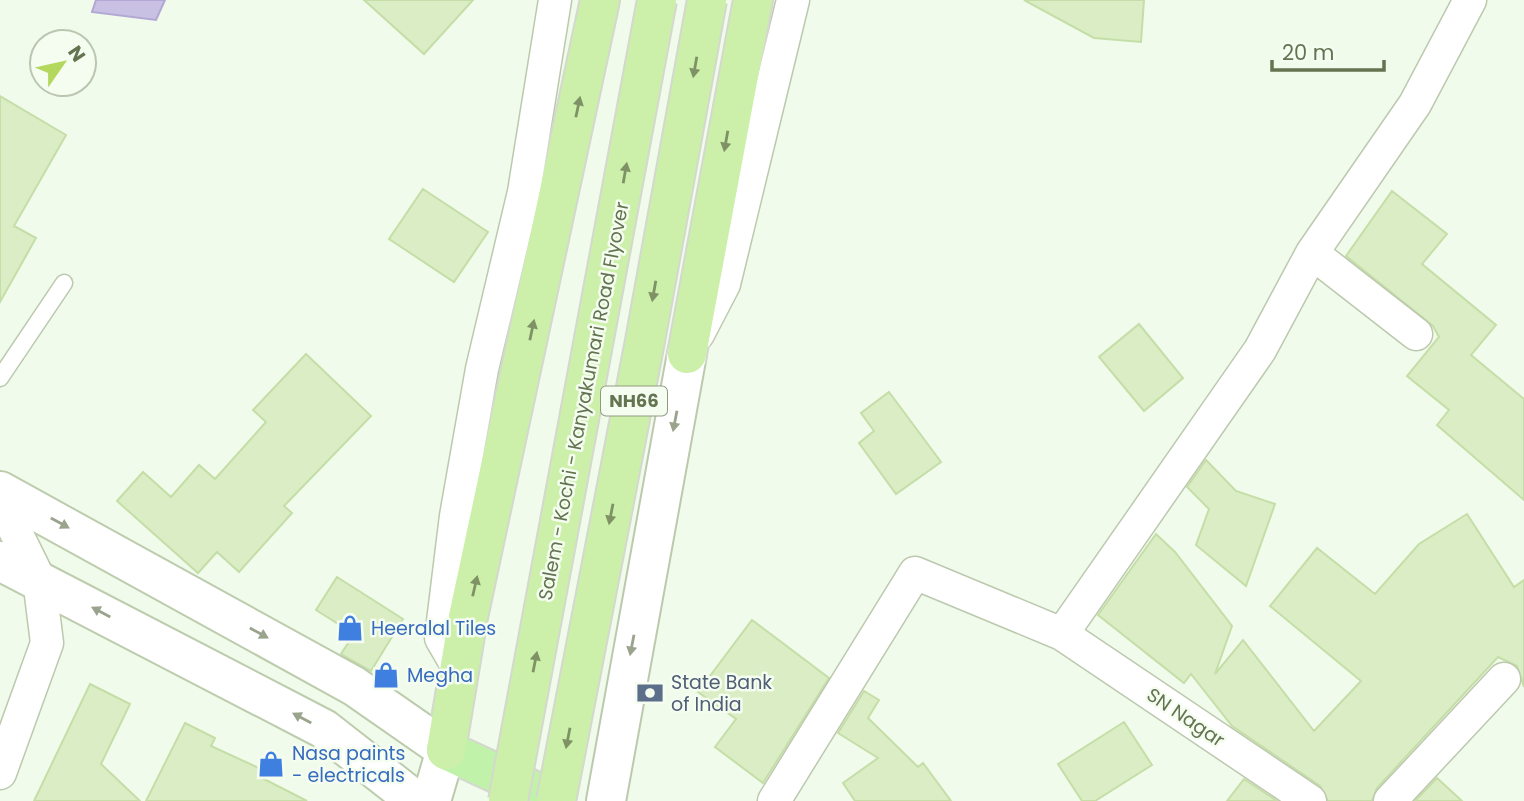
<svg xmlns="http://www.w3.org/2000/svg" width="1524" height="801" font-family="Poppins,sans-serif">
<rect width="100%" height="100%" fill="#f0fbeb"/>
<path fill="#c8c1e3" stroke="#b2a8d3" stroke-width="2" d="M 96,0 L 165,0 L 156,20 L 92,12 Z"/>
<path fill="#daedc5" stroke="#c5dea7" stroke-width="2" d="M 364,0 L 473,0 L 424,54 Z
M 1024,0 L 1144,0 L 1141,42 L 1094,38 Z
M 0,96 L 66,135 L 14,226 L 36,238 L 0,302 Z
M 423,189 L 488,232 L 454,282 L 389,239 Z
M 1392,191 L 1447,234 L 1422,264 L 1496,325 L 1471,355 L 1524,399 L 1524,500 L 1437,425 L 1449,410 L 1407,376 L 1439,337 L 1433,326 L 1346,256 Z
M 1139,324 L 1183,378 L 1144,411 L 1099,357 Z
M 306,354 L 371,416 L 284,506 L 292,513 L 239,572 L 217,552 L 198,573 L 117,501 L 143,472 L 171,497 L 199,465 L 215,479 L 266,422 L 253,410 Z
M 889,392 L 941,462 L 896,494 L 859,443 L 874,431 L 861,413 Z
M 1206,460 L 1236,491 L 1275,504 L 1246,586 L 1196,545 L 1209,509 L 1187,487 Z
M 1467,514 L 1514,587 L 1524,580 L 1524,687 L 1517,666 L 1498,657 L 1377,788 L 1372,801 L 1328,801 L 1320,786 L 1232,726 L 1191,674 L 1184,683 L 1098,615 L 1156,534 L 1175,552 L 1232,626 L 1215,674 L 1243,640 L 1314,731 L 1361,681 L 1270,606 L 1317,548 L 1375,594 L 1419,544 Z
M 337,577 L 403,619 L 371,671 L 341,654 L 354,634 L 316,610 Z
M 752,620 L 829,678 L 763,783 L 715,747 L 736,719 L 698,692 Z
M 90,684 L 130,704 L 101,764 L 140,801 L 34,801 Z
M 864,691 L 879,700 L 868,718 L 918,767 L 923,763 L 951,801 L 855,801 L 843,783 L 878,758 L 838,733 Z
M 1124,722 L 1152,765 L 1095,801 L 1082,801 L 1058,764 Z
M 185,723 L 215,738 L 211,746 L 261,769 L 258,776 L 307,801 L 146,801 Z
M 1437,778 L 1462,801 L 1415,801 Z
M 1244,779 L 1277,801 L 1227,801 Z"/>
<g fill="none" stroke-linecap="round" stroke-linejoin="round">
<g stroke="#bcc9ae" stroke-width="19">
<path id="service" d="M 0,378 L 64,283"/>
</g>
<g stroke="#bcc9ae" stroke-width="35">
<path id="minor" d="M 1312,253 L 1416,334
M 698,334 L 724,284 L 793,0
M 0,500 L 39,579 L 47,643 L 0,773
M 1062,634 L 1260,350 L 1312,253 L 1415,104 L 1470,0
M 459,669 L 441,638 L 456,516 L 482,369 L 524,192 L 555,0
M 774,801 L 915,573 L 1062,634 L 1310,801
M 1390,801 L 1504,679"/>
</g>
<g stroke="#bcc9ae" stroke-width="42">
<path id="tertiary" d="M 431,801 L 446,750
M 606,801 L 687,354"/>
</g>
<g stroke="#bcccad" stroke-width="42">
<path id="secondary" d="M 0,491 L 354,686 L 446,750
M 0,561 L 324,729 L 416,801"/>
</g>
<g stroke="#d4d8ce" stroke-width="42">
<path id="primary" d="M 446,750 L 556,801"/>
</g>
<g stroke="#d4d8ce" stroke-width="42">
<path id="trunk" d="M 687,354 L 753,0
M 446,750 L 468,617 L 600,0"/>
</g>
<use href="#service" stroke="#fff" stroke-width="16"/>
<use href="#minor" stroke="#fff" stroke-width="32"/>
<use href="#tertiary" stroke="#fff" stroke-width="38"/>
<use href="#secondary" stroke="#fff" stroke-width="38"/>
<use href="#primary" stroke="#c0f2aa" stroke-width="38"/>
<use href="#trunk" stroke="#ccf0a9" stroke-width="38"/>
<g stroke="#d4d8ce" stroke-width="42" stroke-linecap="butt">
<path id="trunk-bridge" d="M 508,801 L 657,0
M 556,801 L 645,341 L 707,0"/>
</g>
<use href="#trunk-bridge" stroke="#ccf0a9" stroke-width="38"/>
</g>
<defs><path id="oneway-solid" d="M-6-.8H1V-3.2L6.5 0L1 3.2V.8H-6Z" transform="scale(1.75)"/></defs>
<g fill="#7e9266">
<use href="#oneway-solid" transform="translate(695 67) rotate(100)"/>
<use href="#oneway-solid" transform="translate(578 107) rotate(-78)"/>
<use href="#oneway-solid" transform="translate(726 141) rotate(100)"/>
<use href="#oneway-solid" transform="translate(625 173) rotate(-80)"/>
<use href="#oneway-solid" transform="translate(654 291) rotate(100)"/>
<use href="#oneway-solid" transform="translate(532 330) rotate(-78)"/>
<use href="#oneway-solid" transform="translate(611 514) rotate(101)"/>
<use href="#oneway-solid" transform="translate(475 586) rotate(-77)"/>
<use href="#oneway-solid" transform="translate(535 662) rotate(-79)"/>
<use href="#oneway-solid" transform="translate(568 738) rotate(101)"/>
</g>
<g fill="#9aa48d">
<use href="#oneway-solid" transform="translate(675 421) rotate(101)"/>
<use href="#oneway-solid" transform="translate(60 523) rotate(29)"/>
<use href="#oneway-solid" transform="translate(101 612) rotate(-152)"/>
<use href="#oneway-solid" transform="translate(259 633) rotate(29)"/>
<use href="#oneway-solid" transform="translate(632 645) rotate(101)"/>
<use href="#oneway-solid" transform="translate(302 718) rotate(-152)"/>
</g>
<defs>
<g id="shop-bare" transform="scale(2.1)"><path d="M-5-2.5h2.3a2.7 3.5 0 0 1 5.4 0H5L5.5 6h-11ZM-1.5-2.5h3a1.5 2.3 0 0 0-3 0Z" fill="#3f7fe0" stroke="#f5fdf1" stroke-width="2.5" paint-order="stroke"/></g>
<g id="bank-bare" transform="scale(2.1)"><path d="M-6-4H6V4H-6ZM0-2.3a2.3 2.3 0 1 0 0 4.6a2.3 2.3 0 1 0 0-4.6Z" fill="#5c6f8a" stroke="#f5fdf1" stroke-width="2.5" paint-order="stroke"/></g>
</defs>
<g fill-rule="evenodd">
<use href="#shop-bare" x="350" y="628"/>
<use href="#shop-bare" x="386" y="675"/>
<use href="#bank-bare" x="650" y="693"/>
<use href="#shop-bare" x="271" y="764"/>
</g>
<g text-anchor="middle" stroke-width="5" stroke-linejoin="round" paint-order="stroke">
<rect fill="#f5fdf1" stroke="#909c80" stroke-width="2" x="601" y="386.5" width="66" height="29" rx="5"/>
<g font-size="18" font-weight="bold" fill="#647350">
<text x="634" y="407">NH66</text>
</g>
<g font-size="19" fill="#647350" stroke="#f5fdf1">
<text transform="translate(583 401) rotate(-79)" y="7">Salem - Kochi - Kanyakumari Road Flyover</text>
<text transform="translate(1186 717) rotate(34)" y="7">SN Nagar</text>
</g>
<g font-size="19" fill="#366cbe" stroke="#f5fdf1" text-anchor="start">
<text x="371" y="635">Heeralal Tiles</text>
<text x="407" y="682">Megha</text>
<text x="292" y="760">Nasa paints<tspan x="292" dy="22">- electricals</tspan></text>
</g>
<g font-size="19" fill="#4e5e75" stroke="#f5fdf1" text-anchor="start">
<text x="671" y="689">State Bank<tspan x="671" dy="22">of India</tspan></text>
</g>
</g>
<g transform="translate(63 63) rotate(56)"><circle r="33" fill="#f5fdf1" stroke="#bbc6b1" stroke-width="2"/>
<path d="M0-5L12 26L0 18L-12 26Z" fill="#b4d75d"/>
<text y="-10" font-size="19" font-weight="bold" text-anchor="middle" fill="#647350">N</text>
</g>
<path d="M1272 60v10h112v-10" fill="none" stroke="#647350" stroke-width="3.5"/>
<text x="1282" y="60" font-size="21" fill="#647350" stroke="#f5fdf1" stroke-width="5" paint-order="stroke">20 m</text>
</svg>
